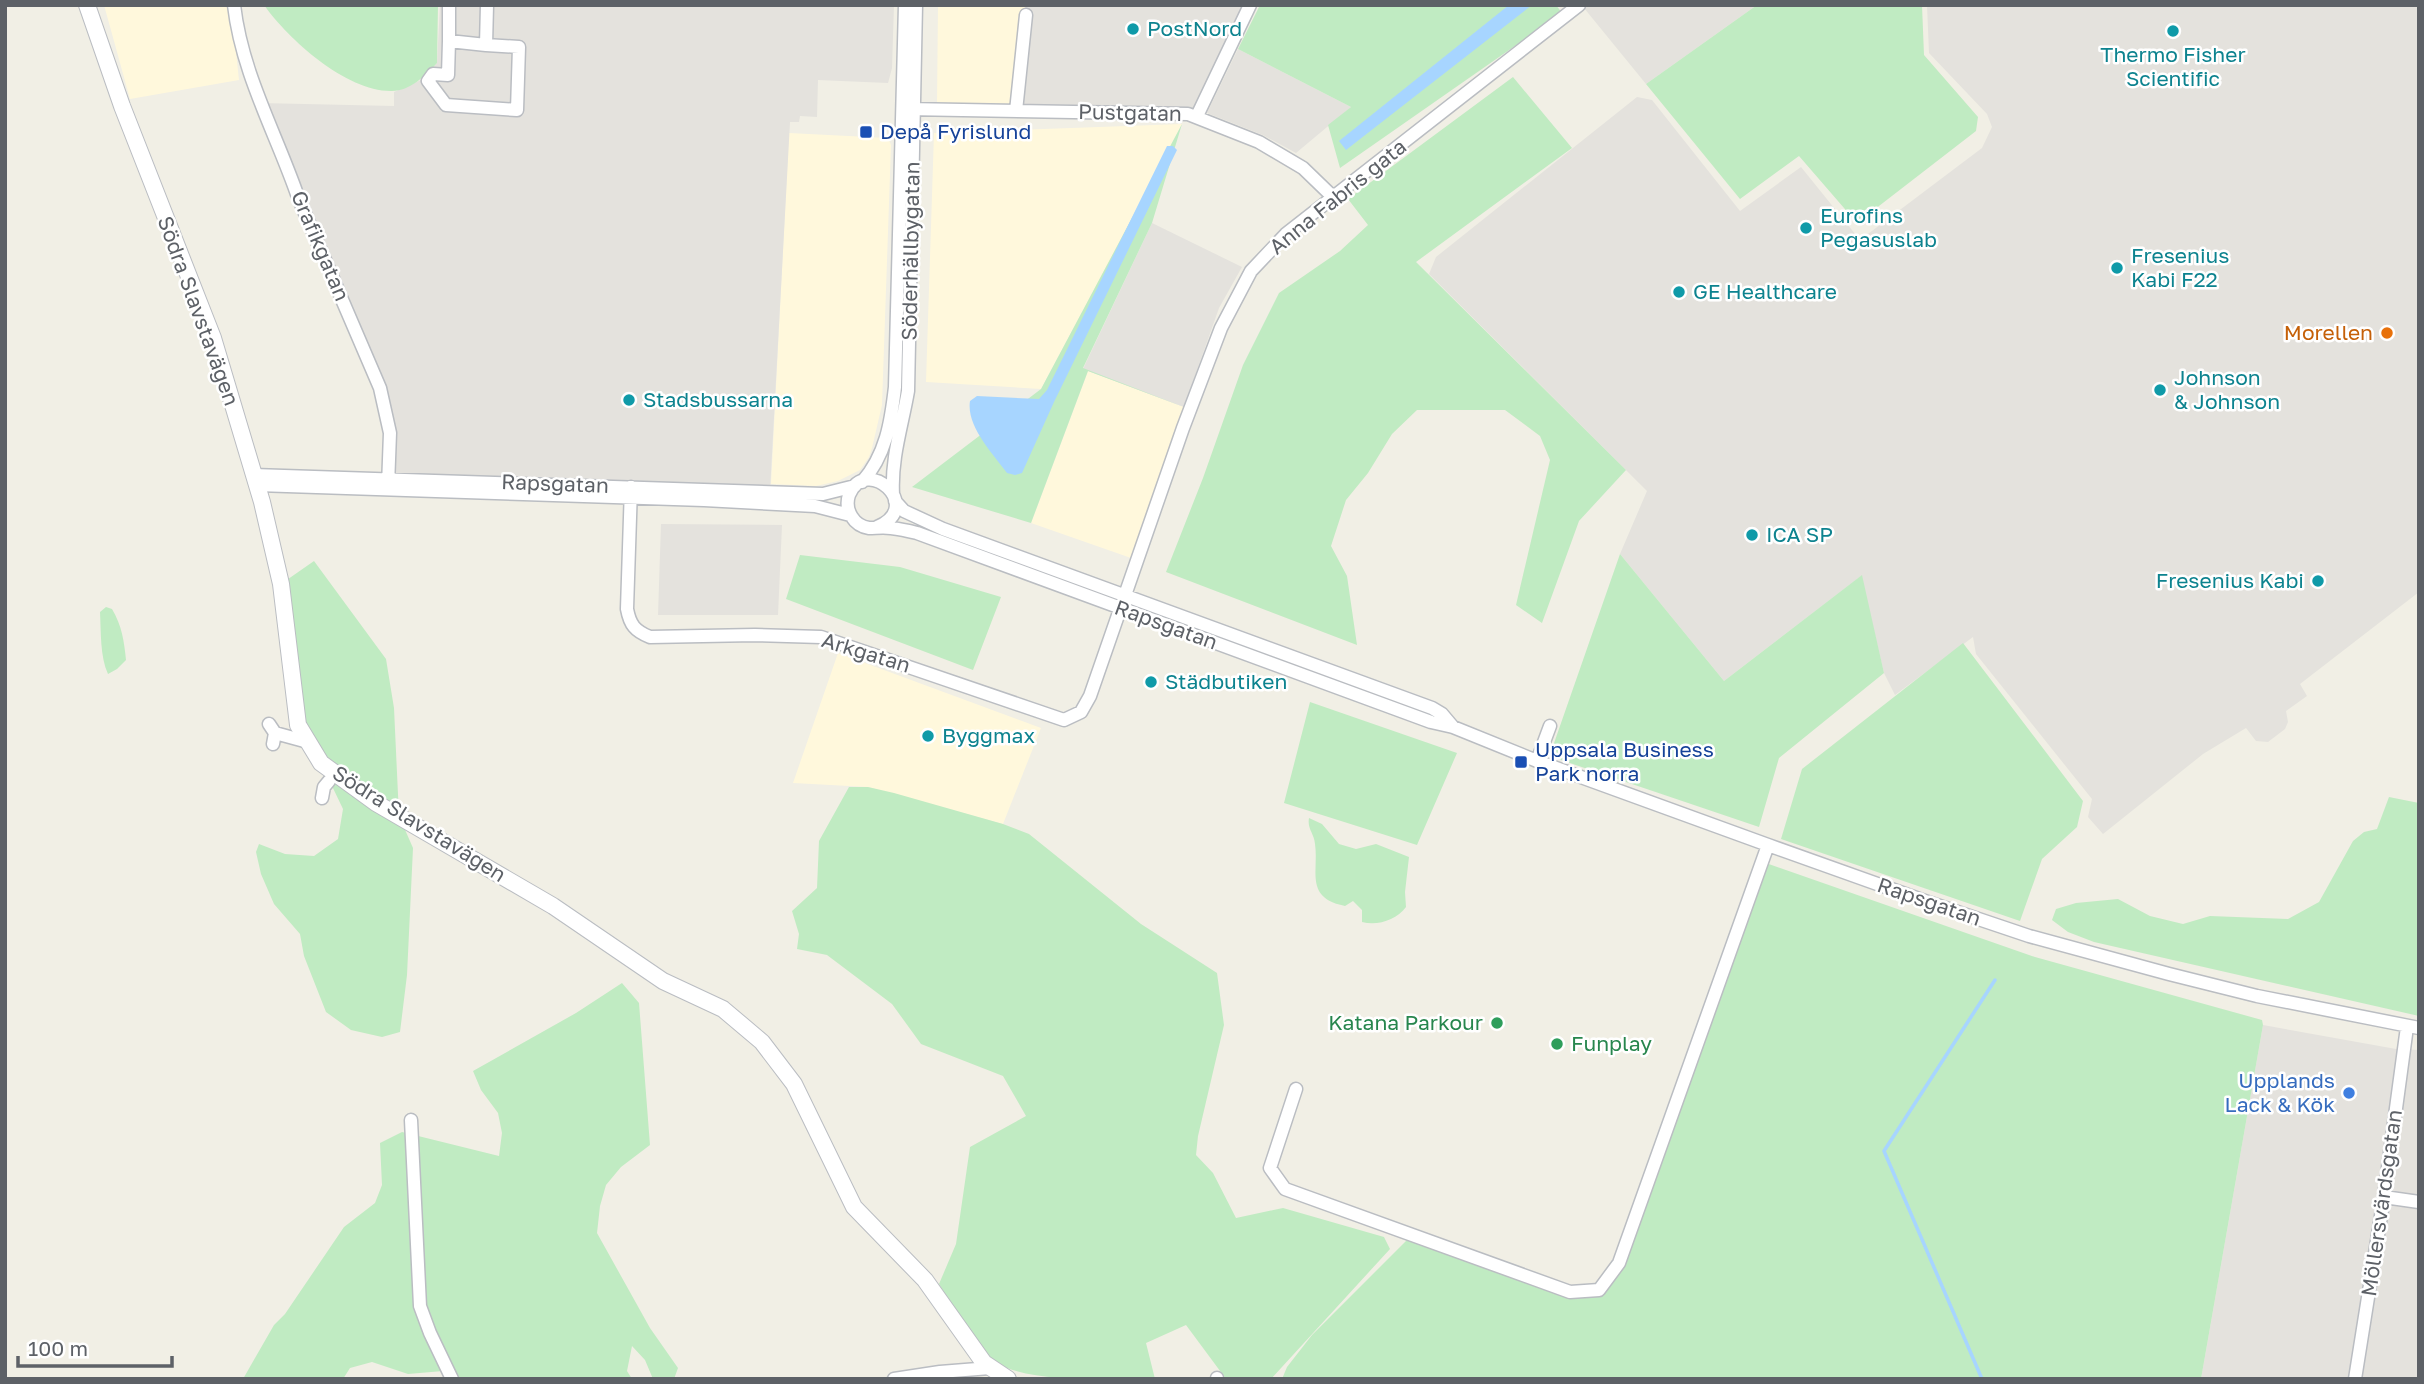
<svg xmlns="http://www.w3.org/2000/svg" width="2424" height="1384" font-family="'Golos Text',sans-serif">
<rect width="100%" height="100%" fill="#f1efe5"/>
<path fill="#fff8dc" d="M 104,5 L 231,5 L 239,80 L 130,99 Z
M 938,5 L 1025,5 L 1026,15 L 1016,106 L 937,104 Z
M 1182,124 L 1041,389 L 926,382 L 934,133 Z
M 789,133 L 888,138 L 891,145 L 882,405 L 872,448 L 869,457 L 860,470 L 838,481 L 816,486 L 771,484 Z
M 1088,371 L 1184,407 L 1131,558 L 1031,523 Z
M 838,653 L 1041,728 L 1003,824 L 868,787 L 793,783 Z"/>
<path fill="#e4e2dd" d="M 440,5 L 894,5 L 892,68 L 888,83 L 818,80 L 817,117 L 800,116 L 799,122 L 790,122 L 770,491 L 389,480 L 380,388 L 260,103 L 394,106 L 394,92 L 421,80 L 437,63 Z
M 1025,5 L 1243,5 L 1196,110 L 1016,106 L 1026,15 Z
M 1587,5 L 1757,5 L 1646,84 L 1584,8 Z
M 1927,5 L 2419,5 L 2419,592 L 2300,684 L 2307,696 L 2286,711 L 2288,722 L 2285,729 L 2268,742 L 2256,741 L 2246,728 L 2203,754 L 2103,834 L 2088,817 L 2092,799 L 1976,654 L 1973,637 L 1895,695 L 1884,673 L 1861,576 L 1724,681 L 1620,554 L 1647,491 L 1429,274 L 1436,257 L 1637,97 L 1652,100 L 1740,211 L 1801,167 L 1860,240 L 1982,148 L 1992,127 L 1987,114 L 1929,53 Z
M 1238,49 L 1351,107 L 1296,153 L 1263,135 L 1207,113 Z
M 1152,223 L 1242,267 L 1219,308 L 1184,407 L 1083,369 Z
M 661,524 L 782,525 L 778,615 L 658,615 Z
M 2263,1025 L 2396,1049 L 2419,1050 L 2419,1379 L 2201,1379 Z"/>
<path fill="#c0ebc2" d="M 264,5 L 438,5 L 437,63 C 425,76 410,91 392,91 C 347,92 289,40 264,5 Z
M 1260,5 L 1556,5 L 1562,13 L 1340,168 L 1328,125 L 1351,107 L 1238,49 Z
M 1757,5 L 1922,5 L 1924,55 L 1978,117 L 1976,131 L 1857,223 L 1799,156 L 1740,199 L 1646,84 Z
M 1513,77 L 1572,148 L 1416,262 L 1626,470 L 1579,521 L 1542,623 L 1516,605 L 1550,460 L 1540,436 L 1505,410 L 1417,410 L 1392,434 L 1368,473 L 1346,500 L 1331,546 L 1347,576 L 1357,645 L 1166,572 L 1203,478 L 1243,365 L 1279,293 L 1340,251 L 1368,225 L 1348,199 Z
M 1182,124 L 1152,223 L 1083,368 L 1184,407 L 1088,371 L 1031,523 L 912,487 L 1041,389 Z
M 1620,554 L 1724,681 L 1862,575 L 1884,673 L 1779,758 L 1759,827 L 1561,760 L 1553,746 Z
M 800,555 L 900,567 L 1001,597 L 973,670 L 786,599 Z
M 314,561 L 386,659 L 394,708 L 399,816 L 413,848 L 407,975 L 400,1032 L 382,1037 L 351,1030 L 326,1012 L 304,956 L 300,934 L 274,904 L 261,874 L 256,852 L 259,844 L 285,854 L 314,856 L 338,839 L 343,809 L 321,763 L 298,725 L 281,584 Z
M 106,607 L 112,609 C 122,626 124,641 126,660 L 117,669 L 108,674 C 100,657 101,631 100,612 Z
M 1963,643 L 2083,801 L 2077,827 L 2042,859 L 2020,921 L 1781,839 L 1802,769 Z
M 1310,702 L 1457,753 L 1417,845 L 1284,803 Z
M 849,787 L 868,787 L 894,793 L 1003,824 L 1029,834 L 1141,924 L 1217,973 L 1224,1025 L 1198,1136 L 1196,1155 L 1213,1173 L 1236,1218 L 1283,1208 L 1384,1237 L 1390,1249 L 1271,1379 L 1226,1379 L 1186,1325 L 1146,1343 L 1155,1379 C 1111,1379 1033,1384 996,1363 C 979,1352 951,1303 939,1284 L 956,1244 L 970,1147 L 1026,1116 L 1003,1076 L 921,1044 L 892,1004 L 827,955 L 797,949 L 799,934 L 792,911 L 817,888 L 819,841 Z
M 2389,797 L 2419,803 L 2419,843 L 2417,845 L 2419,847 L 2419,1016 L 2094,942 L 2068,932 L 2052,920 L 2056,909 L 2076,903 L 2118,899 L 2150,916 L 2183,924 L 2210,916 L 2288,919 L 2319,902 L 2353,841 L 2364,832 L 2377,829 Z
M 1309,818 L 1322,824 L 1339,844 L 1356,849 L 1376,844 L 1409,857 L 1405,892 L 1406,907 C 1396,920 1378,926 1362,922 L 1362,910 L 1353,901 L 1345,906 C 1304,898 1319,871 1315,844 C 1314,833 1307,829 1309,818 Z
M 1763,862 L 2035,957 L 2262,1020 L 2263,1025 L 2201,1379 L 1282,1379 L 1287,1367 L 1312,1335 L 1412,1235 L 1570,1292 L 1599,1290 L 1619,1263 Z
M 622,983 L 639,1003 L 650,1145 L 621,1167 L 606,1185 L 600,1206 L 597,1233 L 650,1328 L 678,1368 L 674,1379 L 653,1379 L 645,1360 L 632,1346 L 627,1371 L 632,1379 L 462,1379 L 443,1371 L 408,1374 L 372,1362 L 350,1368 L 343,1379 L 243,1379 L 274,1325 L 285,1314 L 344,1227 L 375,1203 L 382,1185 L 380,1143 L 402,1132 L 499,1156 L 502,1133 L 498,1113 L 481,1090 L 473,1071 L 576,1013 Z"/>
<path fill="#a7d5ff" d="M 1509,5 L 1532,5 L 1346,150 L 1339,141 Z
M 1167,146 L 1173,146 L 1177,150 L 1054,402 L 1022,473 L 1015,475 L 1007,473 C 993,454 966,426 970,401 L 977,396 L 1039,399 L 1047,390 Z"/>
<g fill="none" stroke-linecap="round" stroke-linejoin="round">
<path stroke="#a7d5ff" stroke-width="3.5" d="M 1982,1379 L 1884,1151 L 1995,980"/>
<g stroke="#babdc2" stroke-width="15">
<path id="minor" d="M 234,5 C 242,74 276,133 298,197 L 380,388 L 390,433 L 388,486
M 449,5 L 449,41 L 486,45 L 487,5
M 449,41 L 448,75 L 433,74 L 428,81 L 446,105 L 517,110 L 519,47 L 486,45
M 907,109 L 1188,114 L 1259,142 L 1303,168 L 1333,197
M 1016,111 L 1026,15
M 1197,116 L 1250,5
M 254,475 L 823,494 L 855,486
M 862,482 C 886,455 891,422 895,387 L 905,5
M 257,485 L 704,500 L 815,506 L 850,515
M 631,487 L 627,609 C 630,625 635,631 650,637 L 755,635 L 821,637 L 1064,720 L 1081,712 L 1090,696 L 1183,428 L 1221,328 L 1251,271 L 1286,234 L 1579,5
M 893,494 C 891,458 902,426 908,391 L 916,5
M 895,501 L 904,511 L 943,529 L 1432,708 L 1442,714 L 1453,727
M 877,527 C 926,507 866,453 849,495 C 844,510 854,526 869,528 C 876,528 883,527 891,528 C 900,529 909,531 917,533 L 1431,722 L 1453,727 L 1537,761 L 1768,845 L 1925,901 L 2029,936 L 2169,974 L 2257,996 L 2419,1028
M 269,724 L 275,733 L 273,744
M 275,733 L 308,742
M 1537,761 L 1550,726
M 322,798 L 324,787 L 329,781
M 1296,1089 L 1270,1168 L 1285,1189 L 1570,1292 L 1599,1290 L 1619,1263 L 1768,845
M 411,1120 L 420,1306 L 430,1333 L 452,1379
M 2384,1197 L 2419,1202
M 1217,1378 L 1217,1379
M 894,1379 L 940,1372 L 990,1368
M 2355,1379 L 2384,1197 L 2407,1027"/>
</g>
<g stroke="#babdc2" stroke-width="18">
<path id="tertiary" d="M 87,5 L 122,106 L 213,338 L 262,502 L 281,584 L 298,725 L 321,763 L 376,803 L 553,906 L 663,981 L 723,1009 L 762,1042 L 794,1084 L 854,1207 L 925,1280 L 984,1363 L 1008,1379"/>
</g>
<use href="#minor" stroke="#fff" stroke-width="12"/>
<use href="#tertiary" stroke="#fff" stroke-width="16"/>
</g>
<g fill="#0f9aa8" stroke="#fff" stroke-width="2.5">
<circle cx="1133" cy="29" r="7"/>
<circle cx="2173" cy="31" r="7"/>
<circle cx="1806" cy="228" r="7"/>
<circle cx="2117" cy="268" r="7"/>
<circle cx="1679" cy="292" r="7"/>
<circle cx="2160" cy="390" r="7"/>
<circle cx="629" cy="400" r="7"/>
<circle cx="1752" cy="535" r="7"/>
<circle cx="2318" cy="581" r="7"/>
<circle cx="1151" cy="682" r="7"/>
<circle cx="928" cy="736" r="7"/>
</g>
<g fill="#1a4fb4" stroke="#fff" stroke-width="2.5">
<rect x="859" y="125" width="14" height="14" rx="3.5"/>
<rect x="1514" y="755" width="14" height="14" rx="3.5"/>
</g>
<circle fill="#e8710a" stroke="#fff" stroke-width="2.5" cx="2387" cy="333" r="7"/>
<g fill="#2e9e5b" stroke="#fff" stroke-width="2.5">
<circle cx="1497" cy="1023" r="7"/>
<circle cx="1557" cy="1044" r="7"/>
</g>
<circle fill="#3f7fe0" stroke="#fff" stroke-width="2.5" cx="2349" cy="1093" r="7"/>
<g text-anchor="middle" stroke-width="5" stroke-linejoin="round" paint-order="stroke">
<g font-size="21" fill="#0d838f" stroke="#fff" text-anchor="start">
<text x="1147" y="36">PostNord</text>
<text x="2173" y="62" text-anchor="middle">Thermo Fisher<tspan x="2173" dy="24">Scientific</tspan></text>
<text x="1820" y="223">Eurofins<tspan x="1820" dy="24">Pegasuslab</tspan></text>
<text x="2131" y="263">Fresenius<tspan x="2131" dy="24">Kabi F22</tspan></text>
<text x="1693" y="299">GE Healthcare</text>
<text x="2174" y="385">Johnson<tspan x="2174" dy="24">&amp; Johnson</tspan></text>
<text x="643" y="407">Stadsbussarna</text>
<text x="1766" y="542">ICA SP</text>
<text x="2304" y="588" text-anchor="end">Fresenius Kabi</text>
<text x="1165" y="689">Städbutiken</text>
<text x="942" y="743">Byggmax</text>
</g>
<g font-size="21" fill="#5d6167" stroke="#fff">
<text transform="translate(1130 113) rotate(1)" y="7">Pustgatan</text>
<text transform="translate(1338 197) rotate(-39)" y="7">Anna Fabris gata</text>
<text transform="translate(320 246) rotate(67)" y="7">Grafikgatan</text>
<text transform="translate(911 251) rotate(-89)" y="7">Söderhällbygatan</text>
<text transform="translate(198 311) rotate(70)" y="7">Södra Slavstavägen</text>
<text transform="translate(555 484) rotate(2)" y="7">Rapsgatan</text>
<text transform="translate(1166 625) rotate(20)" y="7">Rapsgatan</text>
<text transform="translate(866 653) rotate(17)" y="7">Arkgatan</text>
<text transform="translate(419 824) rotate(32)" y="7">Södra Slavstavägen</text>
<text transform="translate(1929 902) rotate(19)" y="7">Rapsgatan</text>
<text transform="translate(2382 1203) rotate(-82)" y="7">Möllersvärdsgatan</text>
</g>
<g font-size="21" fill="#164399" stroke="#fff" text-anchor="start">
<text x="880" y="139">Depå Fyrislund</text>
<text x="1535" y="757">Uppsala Business<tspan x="1535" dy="24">Park norra</tspan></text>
</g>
<g font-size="21" fill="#c56008" stroke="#fff" text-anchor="end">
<text x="2373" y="340">Morellen</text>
</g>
<g font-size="21" fill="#27864d" stroke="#fff" text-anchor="end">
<text x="1483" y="1030">Katana Parkour</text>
<text x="1571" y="1051" text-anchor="start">Funplay</text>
</g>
<g font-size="21" fill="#366cbe" stroke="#fff" text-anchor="end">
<text x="2335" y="1088">Upplands<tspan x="2335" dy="24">Lack &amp; Kök</tspan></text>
</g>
</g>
<rect width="2424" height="1384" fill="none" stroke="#5d6167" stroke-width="14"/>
<path d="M18 1356v10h154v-10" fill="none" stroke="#5d6167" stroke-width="3.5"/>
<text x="28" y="1356" font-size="21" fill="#5d6167" stroke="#ffffff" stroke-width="5" paint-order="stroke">100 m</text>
</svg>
